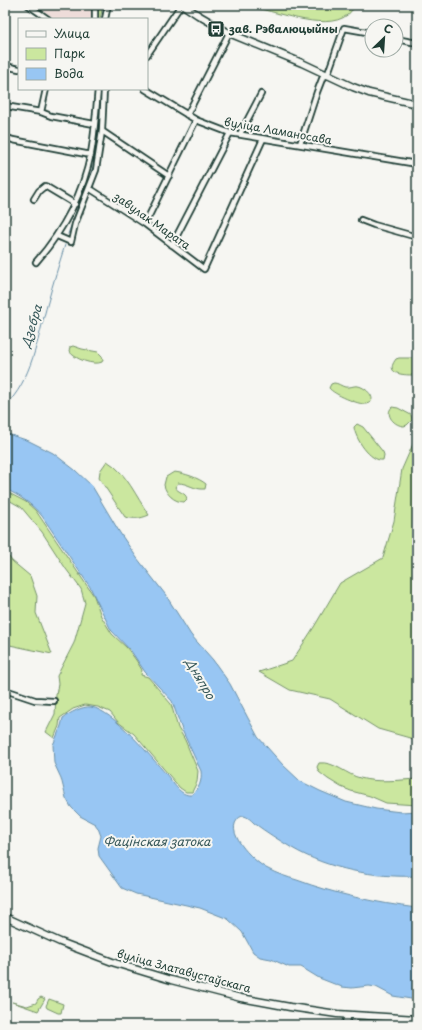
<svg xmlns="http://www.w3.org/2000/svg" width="422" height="1030" font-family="'Playpen Sans',sans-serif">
<rect width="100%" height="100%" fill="#f6f6f2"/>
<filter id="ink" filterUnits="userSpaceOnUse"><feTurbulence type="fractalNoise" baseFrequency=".025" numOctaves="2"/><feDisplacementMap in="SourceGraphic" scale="8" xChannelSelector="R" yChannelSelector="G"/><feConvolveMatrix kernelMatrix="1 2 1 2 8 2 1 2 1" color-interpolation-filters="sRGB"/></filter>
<g filter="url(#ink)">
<path fill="#eedcd9" d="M 35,5 L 92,5 L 93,19 L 55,19 Z"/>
<path fill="#cbe79f" stroke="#75926a" d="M 97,5 L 103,5 L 100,19 L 97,19 Z
M 239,5 L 355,5 C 341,37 285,14 260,9 C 253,7 246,6 239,5 Z
M 73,346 L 82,349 L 98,352 L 102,356 L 103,360 L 102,362 C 94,366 74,359 69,351 L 70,347 Z
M 399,358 L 417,358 L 417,375 C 407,375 383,376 396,359 Z
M 334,383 C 338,383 341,386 345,387 C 350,388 354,385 358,386 C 366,387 380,401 366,404 C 359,405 333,394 329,388 L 331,384 Z
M 392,407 L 398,408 L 411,415 L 412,420 L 407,425 L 404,426 C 395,426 384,415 392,407 Z
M 357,424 L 363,427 L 383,452 L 384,455 L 383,460 C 370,462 355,438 354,427 Z
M 417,435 L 417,740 L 378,729 L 330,699 L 290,690 L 259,672 L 292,661 L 314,627 L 340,583 L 383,558 L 394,521 L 402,469 Z
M 107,461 C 127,473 136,497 149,515 C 140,519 134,519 125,517 L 99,478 L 100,471 Z
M 174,472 C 184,473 199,478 206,484 L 205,489 C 194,490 188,483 178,483 L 175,487 C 178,493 186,492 187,499 L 184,502 C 174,502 166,494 164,485 L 166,477 Z
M 5,491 L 26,502 L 36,511 L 94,596 L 101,616 L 112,634 L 127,648 L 136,660 L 142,670 L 141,675 L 148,677 L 171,704 L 178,728 L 185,740 L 198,771 L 197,782 L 192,792 L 186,792 L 180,788 L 134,734 L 118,722 L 110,712 L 98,707 L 85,705 L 73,709 L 60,718 L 59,726 L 54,738 L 46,732 L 55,714 L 56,695 L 58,684 L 57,676 L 74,643 L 85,603 L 81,589 L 66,569 L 42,532 L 21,507 L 5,498 Z
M 5,552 L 12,561 L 30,576 L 37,596 L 36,613 L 52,654 L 5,644 Z
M 319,763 C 334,761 347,775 360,778 C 378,783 399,780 417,779 L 417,805 L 386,803 L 370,796 L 351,791 L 341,787 L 328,779 L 319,772 L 317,767 Z
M 41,997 L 45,999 L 38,1011 L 12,1002 L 27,1006 L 36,1003 L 38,999 Z
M 49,999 L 63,1004 L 61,1013 L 58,1013 L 47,1008 L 46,1006 Z
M 359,1019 L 390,1022 L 392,1025 L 396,1025 L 357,1025 Z"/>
<path fill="#98c6f3" stroke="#688fa7" d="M 5,433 L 29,441 L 53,453 L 75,470 L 92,486 L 120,533 L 137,558 L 165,594 L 191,635 L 213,660 L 230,684 L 258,737 L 283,765 L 300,781 L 320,791 L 346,802 L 376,809 L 401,812 L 417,811 L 417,876 C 375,878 328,869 292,848 C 279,840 266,832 254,823 C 251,820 248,817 244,816 C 241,816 238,818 237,820 C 225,835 257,864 268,869 C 277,874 287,877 297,880 C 335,894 376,903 417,908 L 417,1000 L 393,996 L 376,987 L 369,986 L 352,988 L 342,987 L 319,978 L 301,967 L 289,967 L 271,959 L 260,957 L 253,952 L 242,932 L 228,919 L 200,908 L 136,894 L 122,888 L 99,856 L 98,848 L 101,836 L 98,828 L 95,824 L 80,816 L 71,807 L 66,798 L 61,778 L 54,763 L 53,745 L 61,726 L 63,718 C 70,713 82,706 91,707 C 114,711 151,757 166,774 C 173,782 180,796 191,795 C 200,789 202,780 201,771 L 182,730 L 172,701 L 145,672 L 131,651 L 111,630 L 90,587 L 42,516 C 32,504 19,495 5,489 Z"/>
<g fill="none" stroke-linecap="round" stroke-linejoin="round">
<path stroke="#688fa7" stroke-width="1" d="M 102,19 L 104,5
M 68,234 L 93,167 L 101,89
M 5,406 C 32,381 38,336 48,302 C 53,283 59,264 65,245"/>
<g stroke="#1f3d34" stroke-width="8">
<path id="minor" d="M 28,5 L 48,19
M 95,5 L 95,19
M 105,19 L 108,5
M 396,39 L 417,43
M 147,55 L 181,5
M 5,66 L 19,69
M 327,76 L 344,28 L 372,33
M 145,89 L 196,120 L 230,133 L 417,164
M 5,106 L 41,112 L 51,116 L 94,124
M 41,112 L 46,89
M 187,115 L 229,33
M 102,131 L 169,176
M 240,134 L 261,94
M 5,137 L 13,140 L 91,155
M 300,144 L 317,92 L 324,74
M 89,188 L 145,224 L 204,269 L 263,139
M 34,199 L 39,191 L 45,186 L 75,204
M 361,220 L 374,225 L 417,237
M 145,224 L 196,120
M 57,236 L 71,242 L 75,224 L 96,170 L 102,131 L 104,89
M 172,245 L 230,133
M 36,262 C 63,231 83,193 91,153 C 95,132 96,110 98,89
M 5,690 L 35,700 L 54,701"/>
</g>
<g stroke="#1f3d34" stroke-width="9">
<path id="tertiary" d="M 183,5 L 198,15 L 229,33 L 302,63 L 353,87 L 369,93 L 417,104
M 5,917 L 60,942 L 115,963 L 171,980 L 241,998 L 290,1007 L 337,1014 L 417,1019
M 345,1025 L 348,1015"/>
</g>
<use href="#minor" stroke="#f6f6f2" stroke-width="4.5"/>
<use href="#tertiary" stroke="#f6f6f2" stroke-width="6"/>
</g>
</g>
<defs>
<g id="bus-square" transform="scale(0.9)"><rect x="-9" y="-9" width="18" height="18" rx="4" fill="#1f3d34" stroke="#f6f6f2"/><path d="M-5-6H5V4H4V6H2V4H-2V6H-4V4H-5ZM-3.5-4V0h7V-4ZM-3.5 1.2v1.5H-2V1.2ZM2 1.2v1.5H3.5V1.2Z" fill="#fff"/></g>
</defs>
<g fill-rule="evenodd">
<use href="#bus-square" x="216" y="29"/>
</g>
<g text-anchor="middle" stroke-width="4" stroke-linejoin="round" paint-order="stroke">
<g font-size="11" font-weight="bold" fill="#1f3d34" stroke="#f6f6f2" text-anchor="start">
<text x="229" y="33">зав. Рэвалюцыйны</text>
</g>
<g font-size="11" fill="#1f3d34" stroke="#f6f6f2">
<text transform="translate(278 131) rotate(10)" y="4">вуліца Ламаносава</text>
<text transform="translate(152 221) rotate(35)" y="4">завулак Марата</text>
<text transform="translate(184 971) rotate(15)" y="4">вуліца Златавустаўскага</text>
</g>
<g font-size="12" font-style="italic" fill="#37585a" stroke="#f6f6f2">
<text transform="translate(32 326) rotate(-73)" y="4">Дзебра</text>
<text transform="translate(200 679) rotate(59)" y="4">Дняпро</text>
<text x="157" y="846">Фацінская затока</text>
</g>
</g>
<rect width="422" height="1030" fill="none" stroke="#f6f6f2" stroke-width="20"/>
<rect x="10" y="10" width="402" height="1010" fill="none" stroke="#1f3d34" stroke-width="1.5" filter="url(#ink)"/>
<rect x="18" y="18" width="130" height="72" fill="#f6f6f2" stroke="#a0aca6"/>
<rect x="26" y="31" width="20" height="6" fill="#f6f6f2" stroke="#a0aca6"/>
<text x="54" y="38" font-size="12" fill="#1f3d34">Улица</text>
<rect x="26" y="48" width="20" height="12" fill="#cbe79f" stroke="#a0aca6"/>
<text x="54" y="58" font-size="12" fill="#1f3d34">Парк</text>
<rect x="26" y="68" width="20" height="12" fill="#98c6f3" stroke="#a0aca6"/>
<text x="54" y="78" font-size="12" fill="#1f3d34">Вода</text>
<g transform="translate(384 38) rotate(25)"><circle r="19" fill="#f6f6f2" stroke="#a0aca6"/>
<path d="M0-3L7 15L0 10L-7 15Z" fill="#1f3d34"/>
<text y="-6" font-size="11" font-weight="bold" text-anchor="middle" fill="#1f3d34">С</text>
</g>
</svg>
